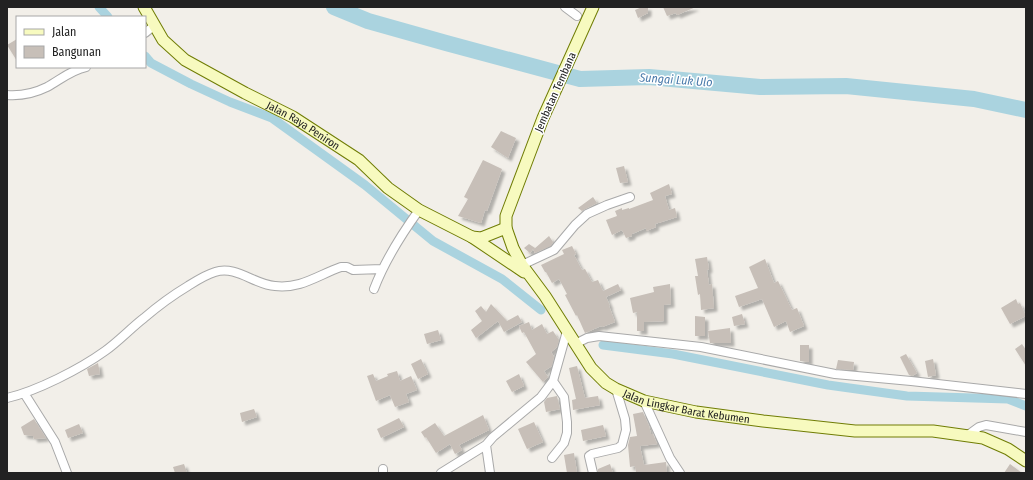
<svg xmlns="http://www.w3.org/2000/svg" width="1033" height="480" font-family="'Fira Sans Condensed',sans-serif">
<defs>
<filter id="shadow"><feDropShadow dx="3.5" dy="3.5" stdDeviation="1" flood-color="#0004"/></filter>
</defs>
<rect width="100%" height="100%" fill="#f2efe9"/>
<g fill="none" stroke-linecap="round" stroke-linejoin="round">
<path stroke="#aad3df" stroke-width="9" d="M 99,7 L 108,17
M 145,56 L 151,63 L 191,84 L 230,102 L 272,118 L 365,185 L 433,241 L 502,279 L 541,310
M 603,345 L 673,354 L 828,385 L 907,396 L 1008,399 L 1026,406"/>
<path stroke="#aad3df" stroke-width="16" d="M 334,7 L 368,21 L 446,43 L 580,79 L 649,77 L 760,87 L 846,86 L 974,99 L 1026,110"/>
</g>
<path fill="#c7bfb8" filter="url(#shadow)" d="M 642,7 L 648,7 L 648,13 L 638,18 L 635,10 Z
M 663,7 L 696,7 L 677,15 L 676,13 L 667,16 Z
M 17,39 L 17,61 L 7,45 Z
M 501,131 L 516,138 L 508,158 L 491,147 Z
M 483,160 L 502,169 L 487,211 L 485,210 L 481,223 L 458,216 L 468,199 L 464,197 Z
M 624,166 L 628,182 L 620,183 L 616,168 Z
M 669,184 L 672,194 L 665,196 L 669,210 L 675,208 L 677,217 L 655,224 L 656,227 L 646,231 L 646,228 L 632,234 L 632,236 L 626,238 L 622,230 L 612,235 L 606,220 L 617,216 L 615,211 L 622,208 L 622,210 L 629,208 L 629,209 L 653,200 L 650,193 Z
M 593,197 L 597,203 L 582,211 L 578,208 Z
M 549,236 L 553,242 L 551,246 L 535,253 L 533,249 L 530,253 L 524,248 L 529,244 L 535,248 L 534,249 Z
M 572,246 L 576,254 L 574,255 L 582,270 L 585,269 L 592,282 L 598,280 L 603,291 L 618,284 L 621,290 L 606,297 L 610,306 L 609,306 L 615,322 L 602,327 L 601,326 L 585,333 L 577,315 L 576,316 L 565,295 L 567,294 L 559,279 L 552,283 L 546,272 L 545,272 L 541,265 L 564,254 L 562,250 Z
M 707,257 L 709,269 L 707,270 L 709,285 L 712,284 L 714,308 L 701,310 L 700,294 L 698,295 L 695,276 L 698,276 L 695,259 Z
M 765,259 L 774,283 L 778,281 L 792,310 L 797,308 L 804,326 L 790,332 L 786,321 L 774,327 L 762,299 L 739,307 L 735,296 L 758,288 L 749,267 Z
M 670,284 L 671,304 L 664,305 L 664,321 L 644,322 L 644,331 L 637,331 L 637,312 L 633,313 L 630,298 L 654,292 L 653,287 Z
M 1016,299 L 1018,304 L 1020,303 L 1026,316 L 1010,324 L 1001,308 Z
M 491,304 L 507,321 L 518,315 L 522,322 L 504,332 L 498,321 L 476,338 L 471,330 L 482,321 L 475,311 L 481,306 L 486,312 Z
M 742,314 L 745,324 L 734,326 L 732,317 Z
M 695,316 L 705,317 L 705,336 L 695,336 Z
M 529,322 L 532,330 L 542,324 L 547,334 L 553,331 L 559,340 L 557,347 L 551,352 L 554,357 L 552,366 L 544,371 L 548,377 L 543,382 L 526,362 L 536,354 L 524,332 L 522,333 L 519,326 Z
M 730,328 L 731,343 L 710,343 L 708,331 Z
M 438,330 L 441,340 L 427,344 L 424,334 Z
M 1022,344 L 1026,350 L 1026,366 L 1015,349 Z
M 800,345 L 809,345 L 809,362 L 800,361 Z
M 906,354 L 917,373 L 912,376 L 909,375 L 900,357 Z
M 421,359 L 428,374 L 418,379 L 411,364 Z
M 933,359 L 936,375 L 928,377 L 925,361 Z
M 838,360 L 854,362 L 853,370 L 836,369 Z
M 98,363 L 100,374 L 89,376 L 87,369 Z
M 577,366 L 585,398 L 598,396 L 600,405 L 573,410 L 572,400 L 576,399 L 569,368 Z
M 397,371 L 400,381 L 411,376 L 417,390 L 406,394 L 409,402 L 395,407 L 390,395 L 376,401 L 367,376 L 373,374 L 376,381 L 388,376 L 387,374 Z
M 519,374 L 524,386 L 512,392 L 506,381 Z
M 557,396 L 560,409 L 546,412 L 544,402 L 547,398 Z
M 254,409 L 257,417 L 242,422 L 240,413 Z
M 643,412 L 649,426 L 651,434 L 653,434 L 657,444 L 640,446 L 644,465 L 666,462 L 667,473 L 636,473 L 635,466 L 630,467 L 628,445 L 630,437 L 637,436 L 633,414 Z
M 483,415 L 489,430 L 459,445 L 462,450 L 455,454 L 450,444 L 436,453 L 426,437 L 425,438 L 421,432 L 435,423 L 444,436 Z
M 399,418 L 404,427 L 381,438 L 377,429 Z
M 34,419 L 46,438 L 34,439 L 33,436 L 24,435 L 21,427 Z
M 534,422 L 543,442 L 527,449 L 518,429 Z
M 79,424 L 83,433 L 68,438 L 65,430 Z
M 603,425 L 606,436 L 583,441 L 581,430 Z
M 574,453 L 577,473 L 567,473 L 564,455 Z
M 184,464 L 187,473 L 175,473 L 173,467 Z
M 610,464 L 613,473 L 598,473 L 598,469 Z
M 1010,464 L 1022,473 L 1004,473 Z"/>
<g fill="none" stroke-linecap="round" stroke-linejoin="round">
<g stroke="#a9a9a9" stroke-width="10">
<path id="street" d="M 565,7 L 577,16
M 145,33 L 155,25
M 7,95 C 21,96 35,93 47,87 C 60,80 71,70 86,67
M 522,265 L 554,250 L 575,225 L 587,214 L 607,205 L 630,197
M 374,289 C 385,260 401,235 419,210
M 575,344 L 587,338 L 599,336 L 701,347 L 835,374 L 911,381 L 1026,394
M 24,393 L 55,442 L 67,473
M 7,398 C 37,391 80,369 105,351 C 119,341 131,328 144,318 C 158,306 173,295 188,286 C 196,281 205,275 215,272 C 236,265 255,285 275,286 C 301,289 318,275 341,267 L 347,267 L 353,270 L 382,269
M 644,401 L 670,458 L 680,473
M 968,435 L 979,427 L 986,425 L 1026,432
M 486,445 L 490,473
M 552,458 L 564,443 L 567,433 L 567,422 L 564,397 L 553,381
M 383,473 L 383,469
M 441,473 L 486,445 L 493,437 L 541,397 L 553,381 L 567,331
M 593,473 L 589,456 L 592,454 L 618,448 L 622,445 L 626,430 L 625,419 L 616,389"/>
</g>
<g stroke="#707d05" stroke-width="13">
<g id="secondary">
<path id="s1" d="M 144,7 L 163,40 L 185,60 L 245,93 L 293,117 L 359,160 L 388,188 L 419,210 L 472,237 L 524,272"/>
<path id="s2" d="M 593,7 L 543,118 L 506,216 L 506,228 L 513,248 L 522,265 L 545,296 L 591,368 L 606,383 L 616,389 L 644,401 L 696,412 L 763,421 L 855,431 L 933,431 L 983,438 L 1008,449 L 1026,461"/>
<path d="M 472,237 L 481,238 L 506,228"/>
</g>
</g>
<use href="#street" stroke="#fff" stroke-width="8"/>
<use href="#secondary" stroke="#f7fabf" stroke-width="11"/>
</g>
<g text-anchor="middle" stroke-width="3" stroke-linejoin="round" paint-order="stroke">
<g font-size="11" fill="#222" stroke="#fff">
<text transform="translate(555 92) rotate(-66)" y="4">Jembatan Tembana</text>
<text dy="4" stroke="none"><textPath href="#s1" startOffset="203">Jalan Raya Peniron</textPath></text>
<text dy="4" stroke="none"><textPath href="#s2" startOffset="509">Jalan Lingkar Barat Kebumen</textPath></text>
</g>
<g font-size="12" font-style="italic" fill="#4a7aab" stroke="#fff">
<text transform="translate(676 80) rotate(4)" y="4">Sungai Luk Ulo</text>
</g>
</g>
<rect width="1033" height="480" fill="none" stroke="#222222" stroke-width="16"/>
<rect x="16" y="16" width="130" height="52" fill="#ffffff" stroke="#a7a7a7"/>
<rect x="24" y="29" width="20" height="6" fill="#f7fabf" stroke="#a7a7a7"/>
<text x="52" y="36" font-size="12" fill="#222222">Jalan</text>
<rect x="24" y="46" width="20" height="12" fill="#c7bfb8" stroke="#a7a7a7"/>
<text x="52" y="56" font-size="12" fill="#222222">Bangunan</text>
</svg>
